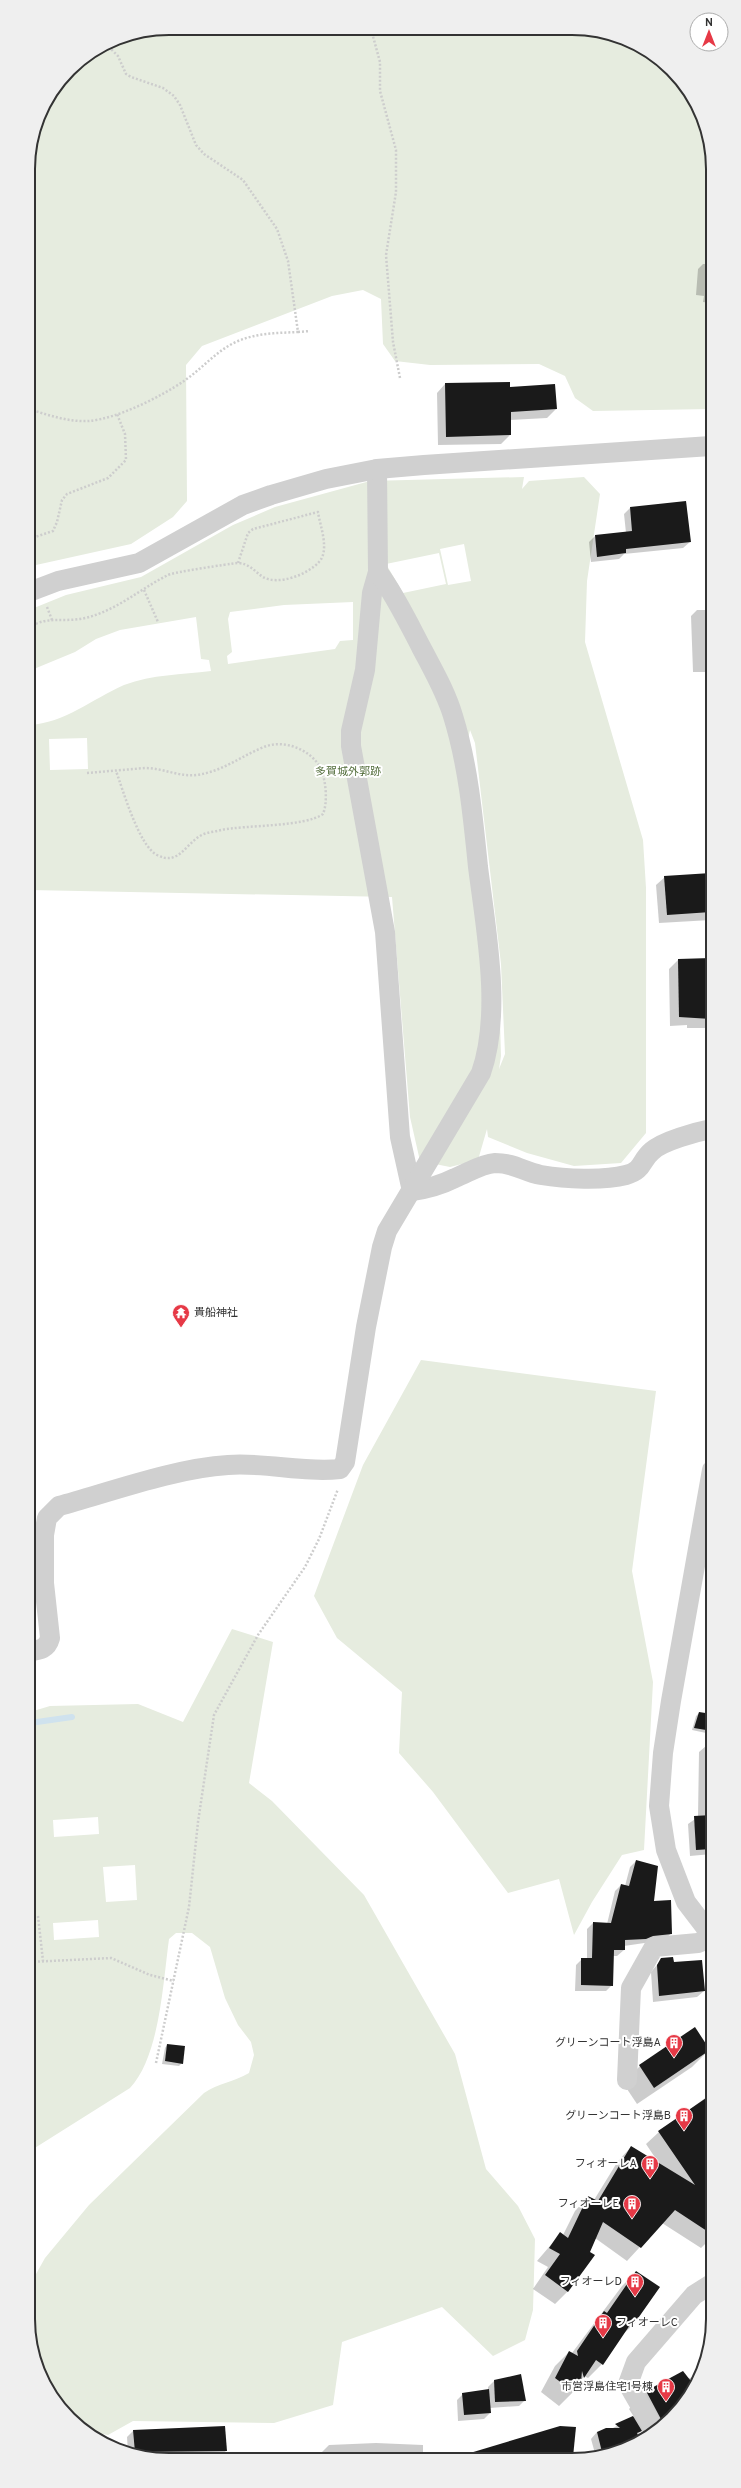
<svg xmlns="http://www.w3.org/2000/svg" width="741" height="2488" viewBox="0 0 741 2488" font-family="Overpass,'Noto Sans JP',sans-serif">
<rect width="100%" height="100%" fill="#fff"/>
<g fill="#e6ecdf" fill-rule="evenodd">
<path d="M169,28L600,31L642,47L672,70L698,107L710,142L711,409L593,411L575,398L565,376L539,364L430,365L395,361L383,344L381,299L363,290L332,296L202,346L186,365L187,501L173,517L131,544L36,565L29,562L28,160L39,115L70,69L115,39Z"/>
<path d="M524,477L522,489L529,481L584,477L600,494L587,581L585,642L643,840L646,888V1133L621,1163L574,1166L527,1153L488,1137L487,1129L478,1160L450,1167L420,1161L410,1117L392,897L29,890V725C65,723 92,699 124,685C153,674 181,675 211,671L209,660L201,659L196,617L120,630L96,639L75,652L29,671V610L66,595L141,577L233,525L275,507L370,481ZM464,544L471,581L448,585L440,549ZM439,553L446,584L403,593L386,564ZM353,602V640L340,641L335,649L228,664L227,656L232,652L228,619L230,612L284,605ZM470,730L475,743L501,964L505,1054L499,1069L501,1056L498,951L468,739ZM87,738L88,769L50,770L49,739Z"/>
<path d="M421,1360L656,1391L632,1571L653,1682L644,1850L622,1855L592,1902L574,1935L559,1879L508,1893L433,1792L399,1753L402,1692L337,1638L314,1596L363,1465Z"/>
<path d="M232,1629L273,1642L249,1783L272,1801L364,1895L455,2054L486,2169L518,2206L535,2239L533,2310L525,2340L493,2356L442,2307L342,2342L333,2405L274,2423L133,2421L108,2435L86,2431L70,2419L43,2381L31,2346V2283L45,2258L89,2205L204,2093C218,2083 234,2082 249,2073L254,2055L251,2042L238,2025L225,1998L210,1947L192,1933H176L169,1939C163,1982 160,2056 130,2088L30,2151V1712L50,1706L138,1704L183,1722ZM98,1817L99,1834L54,1837L53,1820ZM135,1865L137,1900L106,1902L103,1867ZM98,1920L99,1937L54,1940L53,1923Z"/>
</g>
<g fill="#0003">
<path d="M710,249L711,303L703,302L704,296L696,295L698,269L703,264H709Z"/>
<path d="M445,384L509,388L556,409L547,418L510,420V435L501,444L438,445L437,393Z"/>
<path d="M686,502L690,542L683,548L624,554L619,559L591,562L589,542L595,536L626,533L624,514L630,508Z"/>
<path d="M711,562V672H693L691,616L697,610H706Z"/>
<path d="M711,874V920L659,923L656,885L665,877Z"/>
<path d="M711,959V1028H687V1025L670,1026L669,969L678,960Z"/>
<path d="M712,1690V1719L709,1730L706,1733L692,1730L696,1716L699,1713L705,1714L706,1696Z"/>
<path d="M706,1746H712V1854L690,1856L688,1824L698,1817L699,1752Z"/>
<path d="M636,1861L653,1902L671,1933L665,1940L624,1946V1950L617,1956H612V1985L606,1991H575L576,1965L582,1959H587V1929L593,1923L607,1924L615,1891L621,1885L625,1886L630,1867Z"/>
<path d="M662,1959L673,1963L704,1991L697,1997L653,2002L651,1972Z"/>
<path d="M694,2029L709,2050L692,2067L637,2104L623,2083L640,2066Z"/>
<path d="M167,2045L182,2063L179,2066L162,2064L165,2048Z"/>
<path d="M712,2093L713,2240L710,2239L701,2248L662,2223L627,2261L595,2238L568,2291L555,2304L533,2289L548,2267L537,2261L561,2233L563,2235L575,2211L588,2197L594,2200L618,2161L631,2147L660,2165L646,2144L659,2132Z"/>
<path d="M636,2272L634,2324L621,2336L602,2364L588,2378L584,2376L573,2392L559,2406L541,2392L555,2366L569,2352L572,2353L622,2286Z"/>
<path d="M683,2372L688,2379L703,2372L678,2412L646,2438L642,2430L637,2435L640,2442L596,2457L591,2439L597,2432L611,2429L634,2417L629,2409L646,2392Z"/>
<path d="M494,2381L525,2400L519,2406L490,2408V2413L484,2419L458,2421L457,2400L463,2394L488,2390V2387Z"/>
<path d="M575,2428L572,2457H487V2454Z"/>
<path d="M133,2431L226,2451L219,2457H142L128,2453L127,2437Z"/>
<path d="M376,2443L423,2445V2457H323L322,2452L329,2445Z"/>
<path d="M272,2453V2457H226L228,2456Z"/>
</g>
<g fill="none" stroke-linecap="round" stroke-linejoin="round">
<path stroke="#cfe2ee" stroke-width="6" d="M30,1723L72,1717"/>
</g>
<g fill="#1a1a1a">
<path d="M510,382V387L555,384L557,409L511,412V435L446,437L445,383Z"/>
<path d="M686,501L691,542L626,549V553L597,557L595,535L632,531L630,507Z"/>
<path d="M711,873V912L667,915L664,876Z"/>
<path d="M711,958V1019L679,1017L678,959Z"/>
<path d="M699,1712L712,1714V1731L694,1728Z"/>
<path d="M712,1815V1849L696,1850L694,1816Z"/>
<path d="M636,1860L658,1866L654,1901L671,1900L672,1934L653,1936L646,1939L625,1940V1950H614L613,1986L581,1985V1958H592L593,1922L611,1923L621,1884L629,1886Z"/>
<path d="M673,1957L674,1962L702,1960L705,1991L659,1996L657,1965L661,1958Z"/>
<path d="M695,2027L710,2050L654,2088L639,2065Z"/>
<path d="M167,2044L185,2046L183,2064L165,2061Z"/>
<path d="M712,2094L713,2235L675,2210L641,2248L603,2222L590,2252L595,2255L568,2292L545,2275L560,2254L549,2248L560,2232L568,2238L588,2196L598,2201L631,2146L695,2185L658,2131Z"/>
<path d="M636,2271L660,2287L634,2324L632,2322L603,2365L596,2360L584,2378L582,2371L581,2382L574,2392L555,2378L569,2351L578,2356L577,2351L604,2311L607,2313Z"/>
<path d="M683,2371L694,2385L678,2412L663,2423L646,2391Z"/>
<path d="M521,2374L526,2401L495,2402L494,2380Z"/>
<path d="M489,2389L491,2413L464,2415L462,2393Z"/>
<path d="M633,2416L642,2431L637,2433L641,2442L603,2456L597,2432L606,2428H620L615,2424Z"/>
<path d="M225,2426L227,2451L135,2452L133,2430Z"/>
<path d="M560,2426L576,2427L573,2457H470V2453Z"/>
</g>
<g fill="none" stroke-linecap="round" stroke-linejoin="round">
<g stroke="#cdcdcd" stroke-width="2.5" stroke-dasharray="2 2" stroke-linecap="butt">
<path d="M371,29L380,62V91L396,150V192L386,255L393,342L400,378"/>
<path d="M298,332L310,331"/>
<path d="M29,409C48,415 68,422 88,421C117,419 160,397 184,381C203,368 217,350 238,341C257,333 278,333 298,332L288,261L277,229L243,180L204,154L196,145L180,105L174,96L163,88L131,77L126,74L118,56L107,45"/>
<path d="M29,539L53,531L57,522L62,500L67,494L108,478L126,460L125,434L117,414"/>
<path d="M144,590L158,622"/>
<path d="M47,607L52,620"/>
<path d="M29,628C46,615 65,623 85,618C116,611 140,589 168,575C174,572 229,564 237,563C249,563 254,571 263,577C279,586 308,574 319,562C330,550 320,526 318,512L253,529L248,533L238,563"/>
<path d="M87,773L145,768C163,768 179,777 196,775C222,772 241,756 264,747C283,739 310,749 320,767C326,779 328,802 323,814C305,827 245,825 221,830C214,832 206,832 200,836C185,845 178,866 157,855C139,846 123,790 116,771"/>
<path d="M30,1836L33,1859"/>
<path d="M38,1916L43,1961"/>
<path d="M30,1962L111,1958L150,1975L174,1981"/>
<path d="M156,2063L189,1907L198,1822L214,1715L258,1635L305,1567L319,1539L338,1489"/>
</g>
<g stroke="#d0d0d0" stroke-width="20">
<path d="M377,469L378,572L372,593L365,670L351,731V746L385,932L400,1137L412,1191"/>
<path d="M29,592L58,581L139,563L243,505L271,495L326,479L377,469L424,465L711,446"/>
<path d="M412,1191C427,1189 441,1185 455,1178C468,1173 481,1164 495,1163C515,1163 524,1172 541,1175C565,1179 603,1181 626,1175C644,1170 640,1161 652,1151C663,1141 696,1132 711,1129"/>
<path d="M712,1470L671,1701L663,1753L659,1806L666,1850L686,1902L712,1936"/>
<path d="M30,1651C40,1650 47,1649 50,1638L44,1583V1535L47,1518L59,1506C110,1492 176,1468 228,1465C266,1462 303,1473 340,1469L345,1462L366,1327L382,1247L387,1231L481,1073C502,1013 486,930 478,867C473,817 468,764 453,716C446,692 433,670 421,647C408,622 395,595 378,572"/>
<path d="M627,2080L631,1988L654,1947L698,1943L712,1937"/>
<path d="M655,2431L628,2384L636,2362L694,2295L713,2283"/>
</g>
</g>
<defs>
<symbol id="temple-pin" viewBox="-11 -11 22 30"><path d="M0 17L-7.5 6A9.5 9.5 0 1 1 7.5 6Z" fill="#e63946" stroke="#fff"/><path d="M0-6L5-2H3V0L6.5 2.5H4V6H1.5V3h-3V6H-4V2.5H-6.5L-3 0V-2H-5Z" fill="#fff"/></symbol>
<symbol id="building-pin" viewBox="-11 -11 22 30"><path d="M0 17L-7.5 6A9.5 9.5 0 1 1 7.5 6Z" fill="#e63946" stroke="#fff"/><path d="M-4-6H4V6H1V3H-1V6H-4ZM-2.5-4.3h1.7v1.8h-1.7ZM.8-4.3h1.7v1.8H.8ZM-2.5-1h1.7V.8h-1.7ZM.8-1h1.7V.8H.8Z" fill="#fff"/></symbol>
</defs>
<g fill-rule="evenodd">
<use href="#temple-pin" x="171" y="1303" width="20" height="27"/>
<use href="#building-pin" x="664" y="2033" width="20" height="27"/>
<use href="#building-pin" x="674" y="2106" width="20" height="27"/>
<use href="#building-pin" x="640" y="2154" width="20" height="27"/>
<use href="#building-pin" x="622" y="2194" width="20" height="27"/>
<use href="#building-pin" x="625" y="2272" width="20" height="27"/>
<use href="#building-pin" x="593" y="2313" width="20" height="27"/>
<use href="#building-pin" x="656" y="2377" width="20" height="27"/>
</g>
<g text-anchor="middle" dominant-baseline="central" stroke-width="4" stroke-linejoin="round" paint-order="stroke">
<g font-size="11" fill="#56703f" stroke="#fff">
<text x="348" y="772">多賀城外郭跡</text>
</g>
<g font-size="11" fill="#333" stroke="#fff" text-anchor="end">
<text x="194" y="1313" text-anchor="start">貴船神社</text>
<text x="661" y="2043">グリーンコート浮島A</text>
<text x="671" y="2116">グリーンコート浮島B</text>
<text x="637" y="2164">フィオーレA</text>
<text x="619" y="2204">フィオーレE</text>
<text x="622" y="2282">フィオーレD</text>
<text x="616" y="2323" text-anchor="start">フィオーレC</text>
<text x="653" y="2387">市営浮島住宅1号棟</text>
</g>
</g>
<path d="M0 0H741V2488H0ZM169 35H572A134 134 0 0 1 706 169V2319A134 134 0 0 1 572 2453H169A134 134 0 0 1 35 2319V169A134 134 0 0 1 169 35Z" fill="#efefef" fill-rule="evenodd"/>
<path fill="none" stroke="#333" stroke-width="2" d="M169 35H572A134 134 0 0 1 706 169V2319A134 134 0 0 1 572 2453H169A134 134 0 0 1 35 2319V169A134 134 0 0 1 169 35Z"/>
<g transform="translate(709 32)"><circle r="19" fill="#ffffff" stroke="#adadad"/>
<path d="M0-3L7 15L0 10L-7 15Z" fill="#e63946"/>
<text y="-6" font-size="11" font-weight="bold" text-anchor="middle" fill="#333333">N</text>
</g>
</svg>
